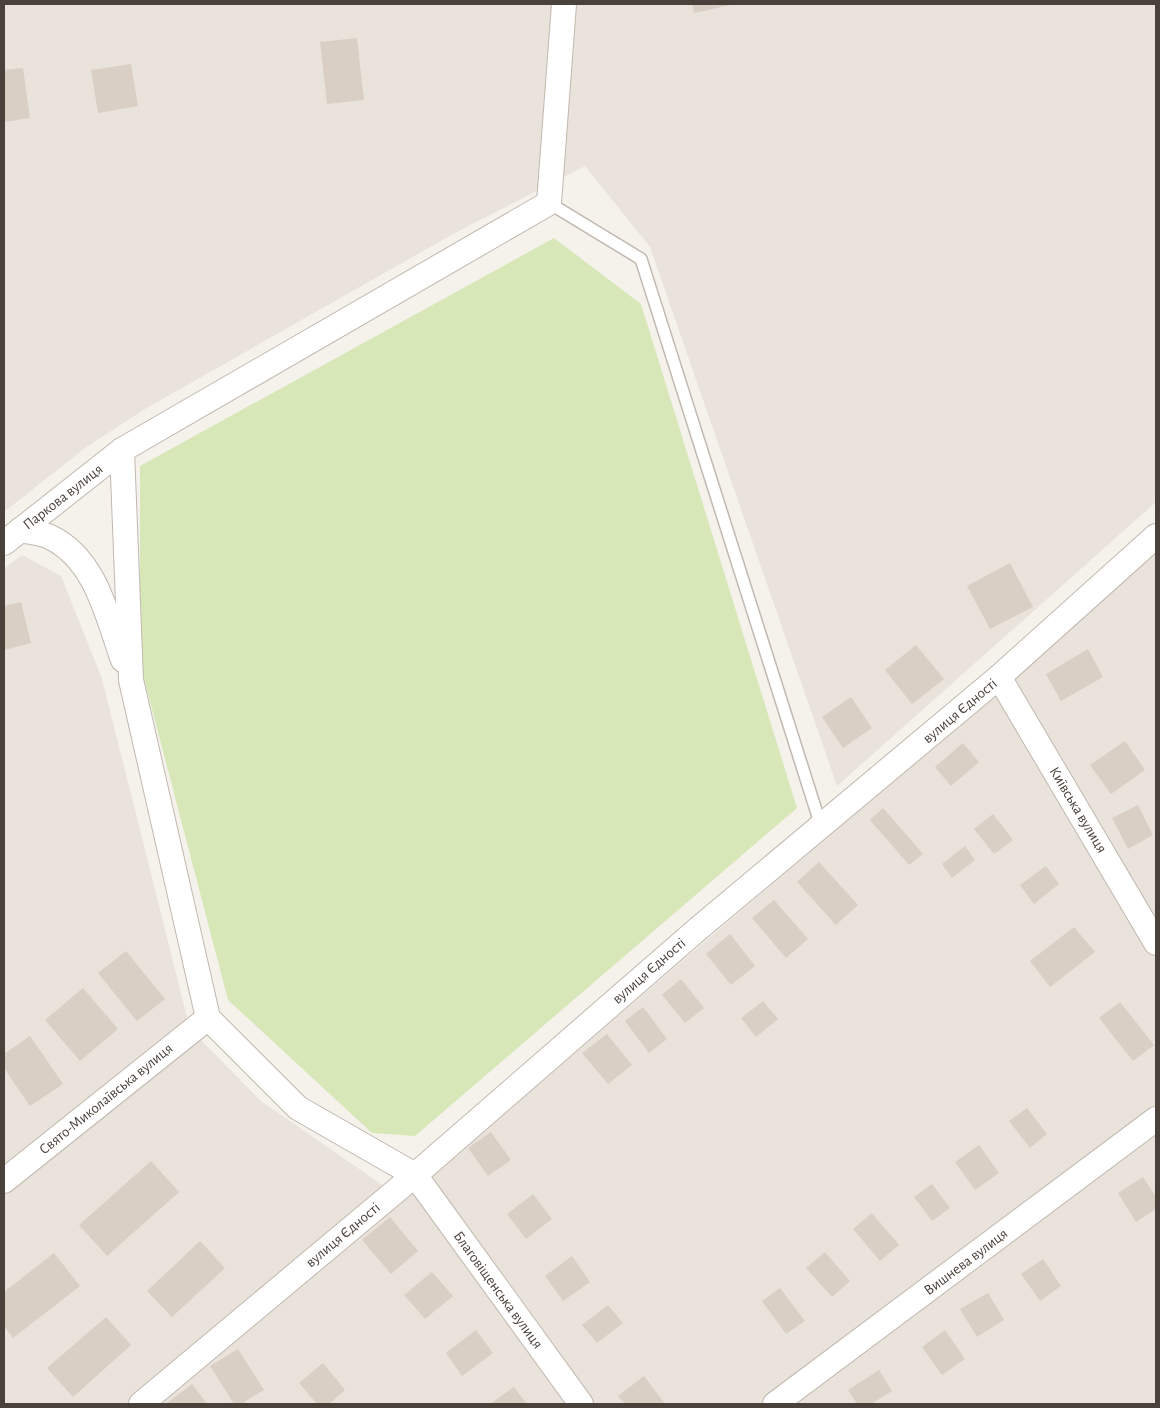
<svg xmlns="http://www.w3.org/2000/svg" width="1160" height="1408" viewBox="0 0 1160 1408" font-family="'Alegreya Sans',sans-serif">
<rect width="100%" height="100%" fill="#f5f2ec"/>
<g fill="#e9e3db">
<path d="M4,4H1156V502L837,786L650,247L585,166L453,234L145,409L85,448L4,512Z"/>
<path d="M1156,554V1404H4V569L22,555L61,576L102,679L190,1029L261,1101L404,1200Z"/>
</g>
<path fill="#d7e7b7" d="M554,238L641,304L797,808L415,1136L372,1133L228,1000L140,663V466Z"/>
<g fill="#dacfc5">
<path d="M692,4H730V5L694,13Z"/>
<path d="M357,38L364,100L327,104L320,42Z"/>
<path d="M131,64L138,106L98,113L91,70Z"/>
<path d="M23,68L30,118L4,122V70Z"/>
<path d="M1010,563L1033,607L990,629L967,586Z"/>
<path d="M21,602L31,643L4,650V606Z"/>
<path d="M916,645L944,679L912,704L885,670Z"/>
<path d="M1088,649L1103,677L1061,701L1046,674Z"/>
<path d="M851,697L872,728L843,748L822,717Z"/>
<path d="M1125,741L1145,770L1111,794L1090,765Z"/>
<path d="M963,743L979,762L951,786L935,767Z"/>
<path d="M1138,805L1153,835L1128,849L1112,818Z"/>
<path d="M883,808L923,854L909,865L870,820Z"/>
<path d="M993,814L1013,840L994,854L974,829Z"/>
<path d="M965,846L975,860L952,878L942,864Z"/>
<path d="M819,862L858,905L836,925L797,882Z"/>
<path d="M1046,866L1059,884L1034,904L1020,885Z"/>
<path d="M774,900L808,939L786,958L752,918Z"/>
<path d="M1074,927L1095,952L1050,987L1030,961Z"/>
<path d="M730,934L755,966L731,985L706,954Z"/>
<path d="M126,951L165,999L137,1021L98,973Z"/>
<path d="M681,979L704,1008L685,1023L662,995Z"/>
<path d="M83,988L118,1029L80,1061L45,1020Z"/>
<path d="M763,1001L778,1019L756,1037L741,1018Z"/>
<path d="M1120,1002L1154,1045L1133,1061L1099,1018Z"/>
<path d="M643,1007L667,1039L649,1053L625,1021Z"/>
<path d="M607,1034L632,1065L608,1084L582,1053Z"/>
<path d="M30,1036L63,1084L30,1106L4,1068V1054Z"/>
<path d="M1027,1108L1047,1134L1030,1148L1009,1121Z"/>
<path d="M491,1132L511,1160L488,1176L468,1148Z"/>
<path d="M979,1145L999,1173L975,1190L955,1162Z"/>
<path d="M151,1161L179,1192L107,1256L79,1225Z"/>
<path d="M1143,1177L1156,1197V1209L1136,1222L1118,1193Z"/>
<path d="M932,1184L950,1208L932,1221L914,1197Z"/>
<path d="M533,1194L552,1219L526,1239L507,1214Z"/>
<path d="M872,1213L899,1245L880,1261L853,1229Z"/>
<path d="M390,1217L418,1251L391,1274L362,1240Z"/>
<path d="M200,1241L225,1268L172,1317L147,1291Z"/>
<path d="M825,1252L850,1281L832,1297L806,1268Z"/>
<path d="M54,1253L80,1286L13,1338L4,1326V1292Z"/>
<path d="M572,1256L590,1282L563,1301L545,1276Z"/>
<path d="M1043,1259L1061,1286L1040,1301L1021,1274Z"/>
<path d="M432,1272L453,1296L425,1319L404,1295Z"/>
<path d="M780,1288L805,1321L786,1334L762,1301Z"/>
<path d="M988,1293L1004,1320L977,1337L960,1309Z"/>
<path d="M608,1305L623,1323L597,1343L582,1325Z"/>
<path d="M106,1317L131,1345L73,1397L47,1368Z"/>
<path d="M476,1330L493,1353L462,1376L446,1353Z"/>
<path d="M945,1330L965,1359L942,1375L922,1347Z"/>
<path d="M238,1349L264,1390L241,1404H234L210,1366Z"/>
<path d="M323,1363L345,1390L329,1404H317L299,1383Z"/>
<path d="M879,1370L892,1391L871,1404H857L848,1390Z"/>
<path d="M644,1376L665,1404H625L618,1396Z"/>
<path d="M192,1384L207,1404H166Z"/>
<path d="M514,1387L527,1404H490Z"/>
</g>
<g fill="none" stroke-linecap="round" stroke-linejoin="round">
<defs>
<path id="service" d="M549,203L641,259L821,826"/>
<g id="minor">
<path d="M122,450L131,680L208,1018L298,1108L415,1175L581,1404"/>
<path d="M20,530C29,532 42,533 50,537C96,559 107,616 123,660"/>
<path d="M4,543L122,450L549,203L564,4"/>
<path d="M999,677L1156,943"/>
<path d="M4,1181L208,1018"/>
<path d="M141,1404L415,1175L699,928L999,677L1156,536"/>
<path d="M775,1404L1156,1119"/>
</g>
</defs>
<use href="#service" stroke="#c1b8af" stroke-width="14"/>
<use href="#minor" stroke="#c1b8af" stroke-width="26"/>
<use href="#service" stroke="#fff" stroke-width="11"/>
<use href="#minor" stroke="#fff" stroke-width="24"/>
</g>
<g text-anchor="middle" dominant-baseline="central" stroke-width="4.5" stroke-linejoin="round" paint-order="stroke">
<g font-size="15" fill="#4a423a" stroke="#fff">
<text transform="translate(63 497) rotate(-38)">Паркова вулиця</text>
<text transform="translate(960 711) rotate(-40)">вулиця Єдності</text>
<text transform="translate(1078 810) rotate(59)">Київська вулиця</text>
<text transform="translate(649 971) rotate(-41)">вулиця Єдності</text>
<text transform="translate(106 1099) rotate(-39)">Свято-Миколаївська вулиця</text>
<text transform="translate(343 1235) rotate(-40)">вулиця Єдності</text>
<text transform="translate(966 1262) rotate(-37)">Вишнева вулиця</text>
<text transform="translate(498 1290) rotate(54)">Благовіщенська вулиця</text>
</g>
</g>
<rect width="1160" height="1408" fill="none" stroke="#4a423a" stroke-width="10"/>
</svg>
